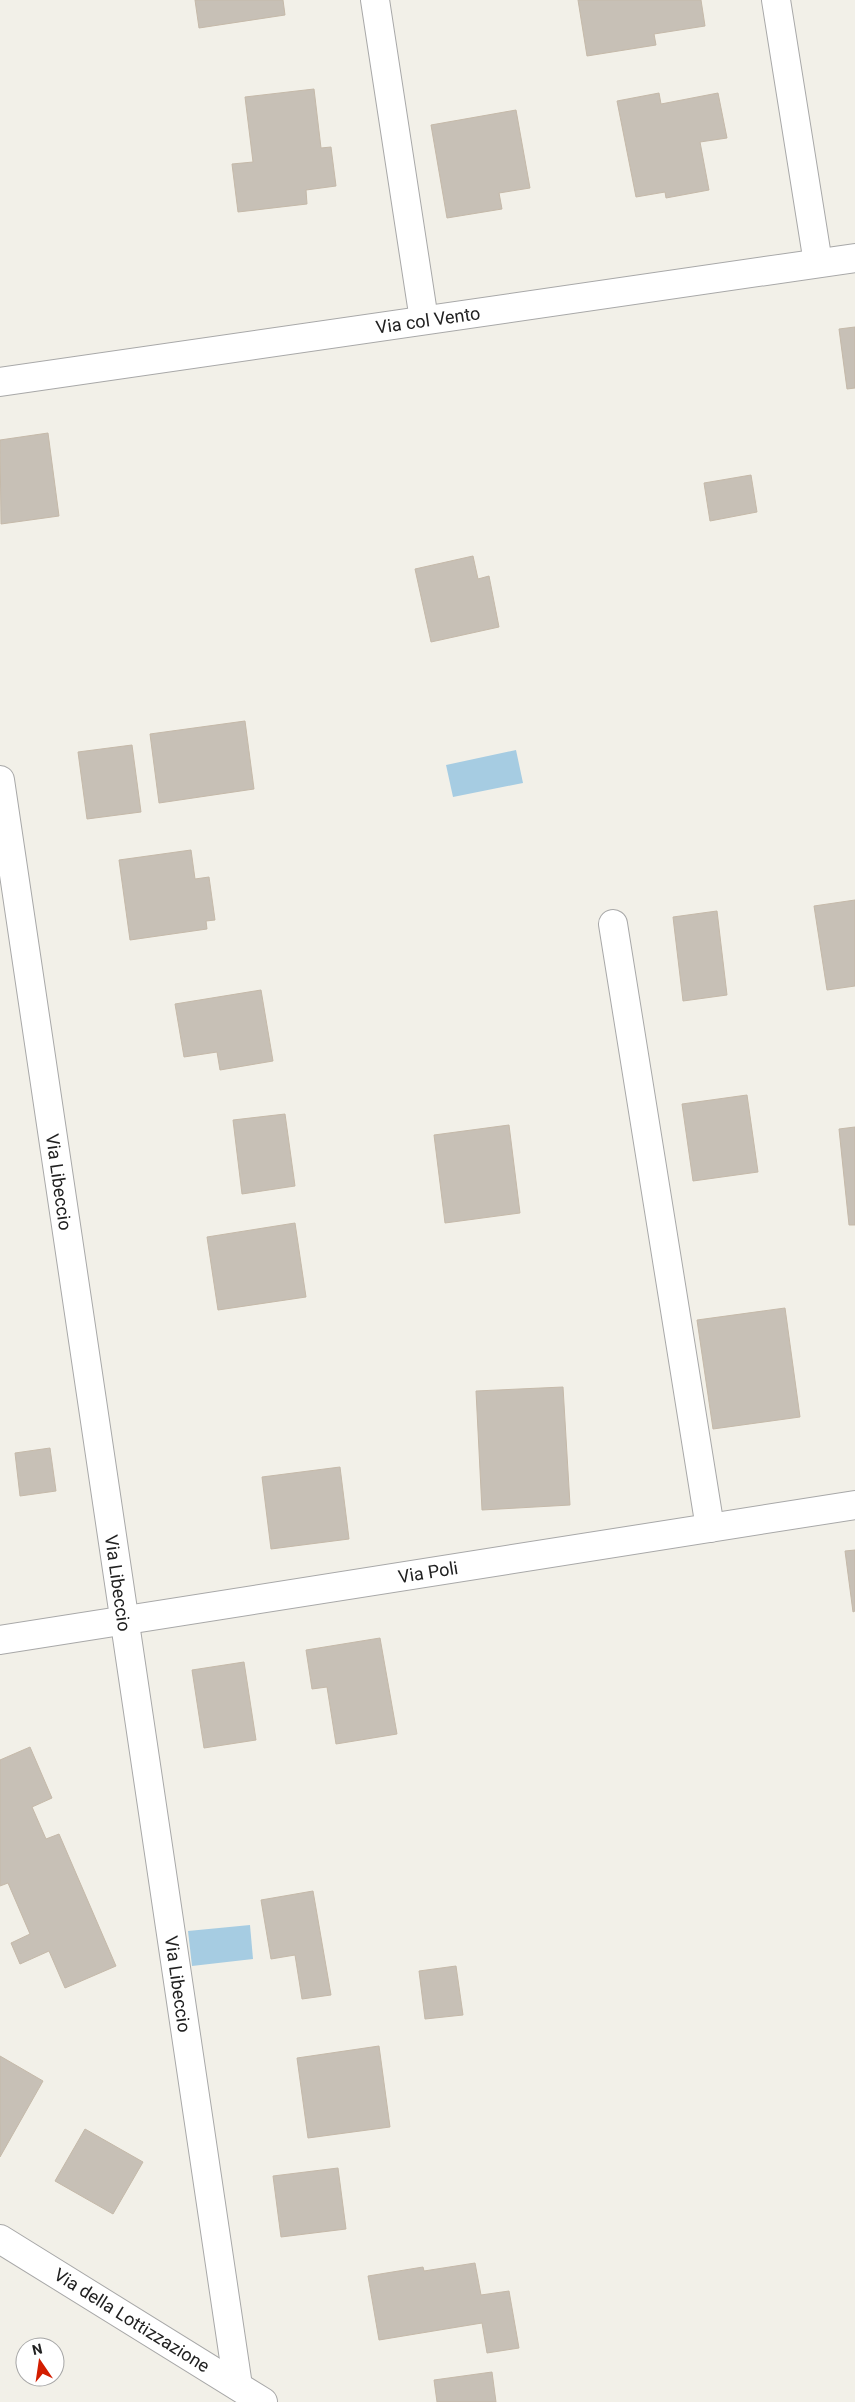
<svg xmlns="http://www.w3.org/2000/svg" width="855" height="2402" viewBox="0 0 855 2402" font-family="Roboto,sans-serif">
<rect width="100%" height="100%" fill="#f2f0e8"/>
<g fill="#a6cce2">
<path d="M516,750L523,783L453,797L446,765Z"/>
<path d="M250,1925L253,1959L192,1966L188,1931Z"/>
</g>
<g fill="#c7c0b6" stroke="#c5b9a9">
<path d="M195,0H283L285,15L199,28Z"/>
<path d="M578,0H701L705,26L654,34L656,45L587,56Z"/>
<path d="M314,89L321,148L331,147L336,186L306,190L307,204L238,212L232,164L253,162L245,97Z"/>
<path d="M659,93L661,104L718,93L727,138L700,142L709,190L666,198L665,192L636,197L617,101Z"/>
<path d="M516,110L530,188L499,193L502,209L447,218L431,125Z"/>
<path d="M855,327V388L847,389L839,329Z"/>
<path d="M48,433L59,516L1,524L0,440Z"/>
<path d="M751,475L757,512L710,521L704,483Z"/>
<path d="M473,556L478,579L489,576L499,627L431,642L415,569Z"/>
<path d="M245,721L254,789L159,803L150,734Z"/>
<path d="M132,745L141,812L87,819L78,752Z"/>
<path d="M191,850L195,879L209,877L215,920L206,921L207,929L130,940L119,860Z"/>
<path d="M855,900V986L827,990L814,906Z"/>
<path d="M717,911L727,995L683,1001L673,917Z"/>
<path d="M261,990L273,1061L220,1070L217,1052L184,1057L175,1004Z"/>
<path d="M747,1095L758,1172L693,1181L682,1104Z"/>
<path d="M285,1114L295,1186L242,1194L233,1120Z"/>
<path d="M509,1125L520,1213L445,1223L434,1135Z"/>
<path d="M855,1127V1225H849L839,1129Z"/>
<path d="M295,1223L306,1297L218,1310L207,1237Z"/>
<path d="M785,1308L800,1417L713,1429L697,1320Z"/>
<path d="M563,1387L570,1505L482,1510L476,1391Z"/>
<path d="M50,1448L56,1491L20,1496L15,1453Z"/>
<path d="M340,1467L349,1539L271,1549L262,1477Z"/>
<path d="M855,1550V1611L853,1612L845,1551Z"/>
<path d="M380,1638L397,1734L336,1744L327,1687L312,1689L306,1650Z"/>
<path d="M244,1662L256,1740L204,1748L192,1670Z"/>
<path d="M30,1747L52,1798L32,1807L46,1839L59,1834L116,1966L65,1988L49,1951L20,1964L11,1943L30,1934L8,1883L0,1886V1760Z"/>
<path d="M313,1891L331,1995L302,1999L295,1955L271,1959L261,1900Z"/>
<path d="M456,1966L463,2015L425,2019L419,1971Z"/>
<path d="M379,2046L390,2127L308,2138L297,2058Z"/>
<path d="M0,2056L43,2081L0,2157Z"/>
<path d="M85,2129L143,2162L113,2214L55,2181Z"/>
<path d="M338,2168L346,2229L281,2237L273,2176Z"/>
<path d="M475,2263L481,2295L509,2291L519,2348L487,2353L482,2323L379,2340L368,2276L423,2267L424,2271Z"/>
<path d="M492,2372L496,2402H437L434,2380Z"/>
</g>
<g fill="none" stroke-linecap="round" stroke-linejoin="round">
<defs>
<g id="minor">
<path d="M375,0L424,320"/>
<path d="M776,0L818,263"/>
<path d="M0,382L855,258"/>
<path d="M0,780L238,2386"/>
<path d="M613,924L710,1528"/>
<path d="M0,1640L855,1505"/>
<path d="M0,2239L263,2402"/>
</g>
</defs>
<use href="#minor" stroke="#a8a8a8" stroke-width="30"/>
<use href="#minor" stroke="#fff" stroke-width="28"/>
</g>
<g text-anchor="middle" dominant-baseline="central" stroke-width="4" stroke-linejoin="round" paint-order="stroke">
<g font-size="18" fill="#212121" stroke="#fff">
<text transform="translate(428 320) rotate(-8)">Via col Vento</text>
<text transform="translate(59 1182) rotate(82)">Via Libeccio</text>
<text transform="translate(428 1572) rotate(-9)">Via Poli</text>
<text transform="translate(118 1583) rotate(82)">Via Libeccio</text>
<text transform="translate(178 1984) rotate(82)">Via Libeccio</text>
<text transform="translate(132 2320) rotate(32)">Via della Lottizzazione</text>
</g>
</g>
<g transform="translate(40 2362) rotate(347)"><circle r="24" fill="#ffffff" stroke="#a6a6a6"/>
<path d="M0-4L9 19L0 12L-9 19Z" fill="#d31d00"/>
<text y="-8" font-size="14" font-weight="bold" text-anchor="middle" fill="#212121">N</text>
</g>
</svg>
